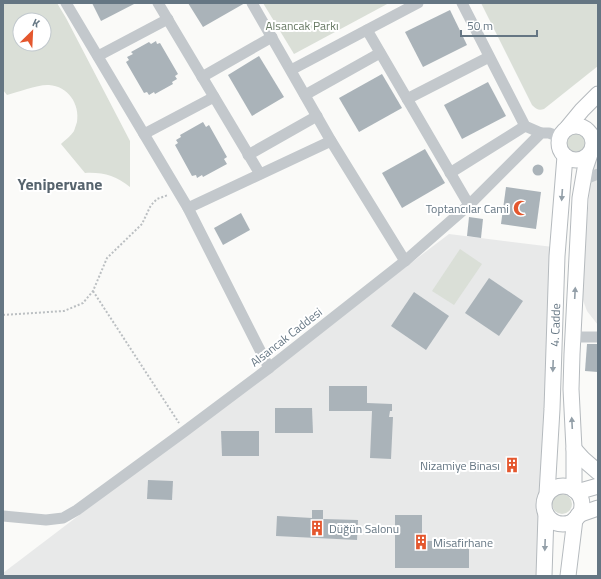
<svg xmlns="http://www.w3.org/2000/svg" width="601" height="579" viewBox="0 0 601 579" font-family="'Titillium Web',sans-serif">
<rect width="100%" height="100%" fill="#fafaf8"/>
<g fill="#e8e9e9">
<path d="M598,137V325L587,311L584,303L581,294V285L593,154Z"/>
<path d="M449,234L553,247L540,576H3V573Z"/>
</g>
<g fill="#dadfd7" fill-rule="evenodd">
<path d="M3,3H57L66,18L130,141V187C116,176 103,172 85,173L61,144C65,140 71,136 74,131C75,128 76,125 77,122C80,104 68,86 49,85C39,84 18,92 7,95L3,90ZM20,20H44V44H20Z"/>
<path d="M263,3H389L294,54Z"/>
<path d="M481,3H598V66L544,109C539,111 536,109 532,105Z"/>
<circle cx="575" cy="142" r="11"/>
<path d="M460,249L482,264L454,305L432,291Z"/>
<circle cx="562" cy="504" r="10"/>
</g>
<g fill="#aab3b9">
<path d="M92,3H136L101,21Z"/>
<path d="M188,3H245L203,27Z"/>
<path d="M450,10L467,45L423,67L405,32Z"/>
<path d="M156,41L157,44L160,43L178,74L175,76L177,79L172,82L173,84L155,94L154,92L149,95L147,92L144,93L126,62L129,60L127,57L133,54L131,52L149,42L151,44Z"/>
<path d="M259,56L284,97L252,116L228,75Z"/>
<path d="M382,74L402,108L359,132L339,98Z"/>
<path d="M488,82L506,116L462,139L444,105Z"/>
<path d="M203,122L206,127L209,125L227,157L224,159L227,164L203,177L202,175L197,178L196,175L192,176L175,145L178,143L176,140L181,137L180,135Z"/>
<path d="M425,149L445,183L402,208L382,173Z"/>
<circle cx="538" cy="170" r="5.5"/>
<path d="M506,187L541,192L536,229L501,224Z"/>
<path d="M241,213L250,230L223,245L214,228Z"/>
<path d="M469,217L483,219L481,238L467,236Z"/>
<path d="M489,278L523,301L499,336L465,313Z"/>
<path d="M414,292L449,316L426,350L391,326Z"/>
<path d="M587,344H598V372L585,371Z"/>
<path d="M329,386H367V403L392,404V411H390L389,417H393L391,459L370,458L372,411H329Z"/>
<path d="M275,408H312L313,433H275Z"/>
<path d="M221,431H259V456H222Z"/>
<path d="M508,460L518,462L516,470L506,468Z"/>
<path d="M148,480L173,481L172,500L147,499Z"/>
<path d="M312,510H323V519L358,520L357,540L276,536L277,516L312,518Z"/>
<path d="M395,515H422V541H447V544H469V568H395Z"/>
</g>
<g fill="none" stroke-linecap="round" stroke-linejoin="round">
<defs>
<g id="major">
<circle cx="576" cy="143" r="17"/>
<path d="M568,127L582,110L598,94"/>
<path d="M574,449L583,459L598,472"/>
<circle cx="563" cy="505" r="19"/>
<path d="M574,490V449L571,389L572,354L580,198L585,169L590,154"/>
<path d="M577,492L598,486"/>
<path d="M547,494L552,409L557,256L565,156"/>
<path d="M578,515L598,508"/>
<path d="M544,576L546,514"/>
<path d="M568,576L575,519"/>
</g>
</defs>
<use href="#major" stroke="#b5babe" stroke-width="17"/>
<g stroke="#bbbfc2" stroke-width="2" stroke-dasharray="2 2" stroke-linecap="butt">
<path d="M93,291L179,423"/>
<path d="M3,315L64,311L83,303L93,291L107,258L142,224L150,207L153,203L157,199L168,195"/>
</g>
<g stroke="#c3c8cc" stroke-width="11">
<path d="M66,3L188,208L269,368"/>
<path d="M158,3L260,174"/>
<path d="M252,3L331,141L405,261"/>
<path d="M462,3L525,126L541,133"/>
<path d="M367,30L469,205"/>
<path d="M98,56L168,19"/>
<path d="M291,70L418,3"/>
<path d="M202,77L272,37"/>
<path d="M305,95L380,53"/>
<path d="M407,99L489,57"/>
<path d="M144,134L214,97"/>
<path d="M248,155L317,116"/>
<path d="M450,173L525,126"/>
<path d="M583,180L598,174"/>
<path d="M188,208L331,141"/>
<path d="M573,337H598"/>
<path d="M3,516L46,520L63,518L77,510L185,431L269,368L405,261L469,205L541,133H549L560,137"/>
</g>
<use href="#major" stroke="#fff" stroke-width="15"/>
</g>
<defs><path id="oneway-solid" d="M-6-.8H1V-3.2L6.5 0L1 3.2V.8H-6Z"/></defs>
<g fill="#939fa8">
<use href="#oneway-solid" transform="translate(562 195) rotate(94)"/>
<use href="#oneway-solid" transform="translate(575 293) rotate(-87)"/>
<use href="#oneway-solid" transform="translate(553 366) rotate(92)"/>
<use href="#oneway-solid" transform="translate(572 423) rotate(-93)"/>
<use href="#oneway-solid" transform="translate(545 545) rotate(92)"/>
</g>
<defs>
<symbol id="mosque-bare" viewBox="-9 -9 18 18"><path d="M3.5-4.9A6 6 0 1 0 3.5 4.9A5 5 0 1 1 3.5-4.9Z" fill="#e4572e" stroke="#fff" stroke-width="2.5" paint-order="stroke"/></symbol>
<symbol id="building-bare" viewBox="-9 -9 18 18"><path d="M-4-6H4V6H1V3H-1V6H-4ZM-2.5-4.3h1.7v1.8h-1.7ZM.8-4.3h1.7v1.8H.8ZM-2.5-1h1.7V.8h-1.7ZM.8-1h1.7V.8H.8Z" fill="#e4572e" stroke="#fff" stroke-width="2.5" paint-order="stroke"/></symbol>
</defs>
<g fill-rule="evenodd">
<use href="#mosque-bare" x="510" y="197" width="22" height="22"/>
<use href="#building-bare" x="501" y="454" width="22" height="22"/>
<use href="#building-bare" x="306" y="517" width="22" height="22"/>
<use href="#building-bare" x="410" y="531" width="22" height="22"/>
</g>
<g text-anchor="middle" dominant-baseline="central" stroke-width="4" stroke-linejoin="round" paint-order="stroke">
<g font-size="12" fill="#687a64" stroke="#fff">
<text x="302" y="25">Alsancak Parkı</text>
</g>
<g font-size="12" fill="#657683" stroke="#fff" text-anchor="end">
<text x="509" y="208">Toptancılar Cami</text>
<text x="500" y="465">Nizamiye Binası</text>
<text x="329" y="528" text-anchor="start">Düğün Salonu</text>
<text x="433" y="542" text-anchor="start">Misafirhane</text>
</g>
<g font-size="12" fill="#657683" stroke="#fff">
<text transform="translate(555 325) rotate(-88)">4. Cadde</text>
<text transform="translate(286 337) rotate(-38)">Alsancak Caddesi</text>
</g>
<g font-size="16" font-weight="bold" fill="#57646e" stroke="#fff">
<text x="60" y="184">Yenipervane</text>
</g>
</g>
<rect width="601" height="579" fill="none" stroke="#657683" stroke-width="8"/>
<g transform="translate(32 32) rotate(24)"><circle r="19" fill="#ffffff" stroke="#c1c8cd"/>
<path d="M0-3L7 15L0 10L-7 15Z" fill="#e4572e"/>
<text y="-6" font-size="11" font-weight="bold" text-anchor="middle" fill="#657683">K</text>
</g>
<path d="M461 30v6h76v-6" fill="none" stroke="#657683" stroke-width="2"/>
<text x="467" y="30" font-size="12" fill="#657683" stroke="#ffffff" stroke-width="3" paint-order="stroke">50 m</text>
</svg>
